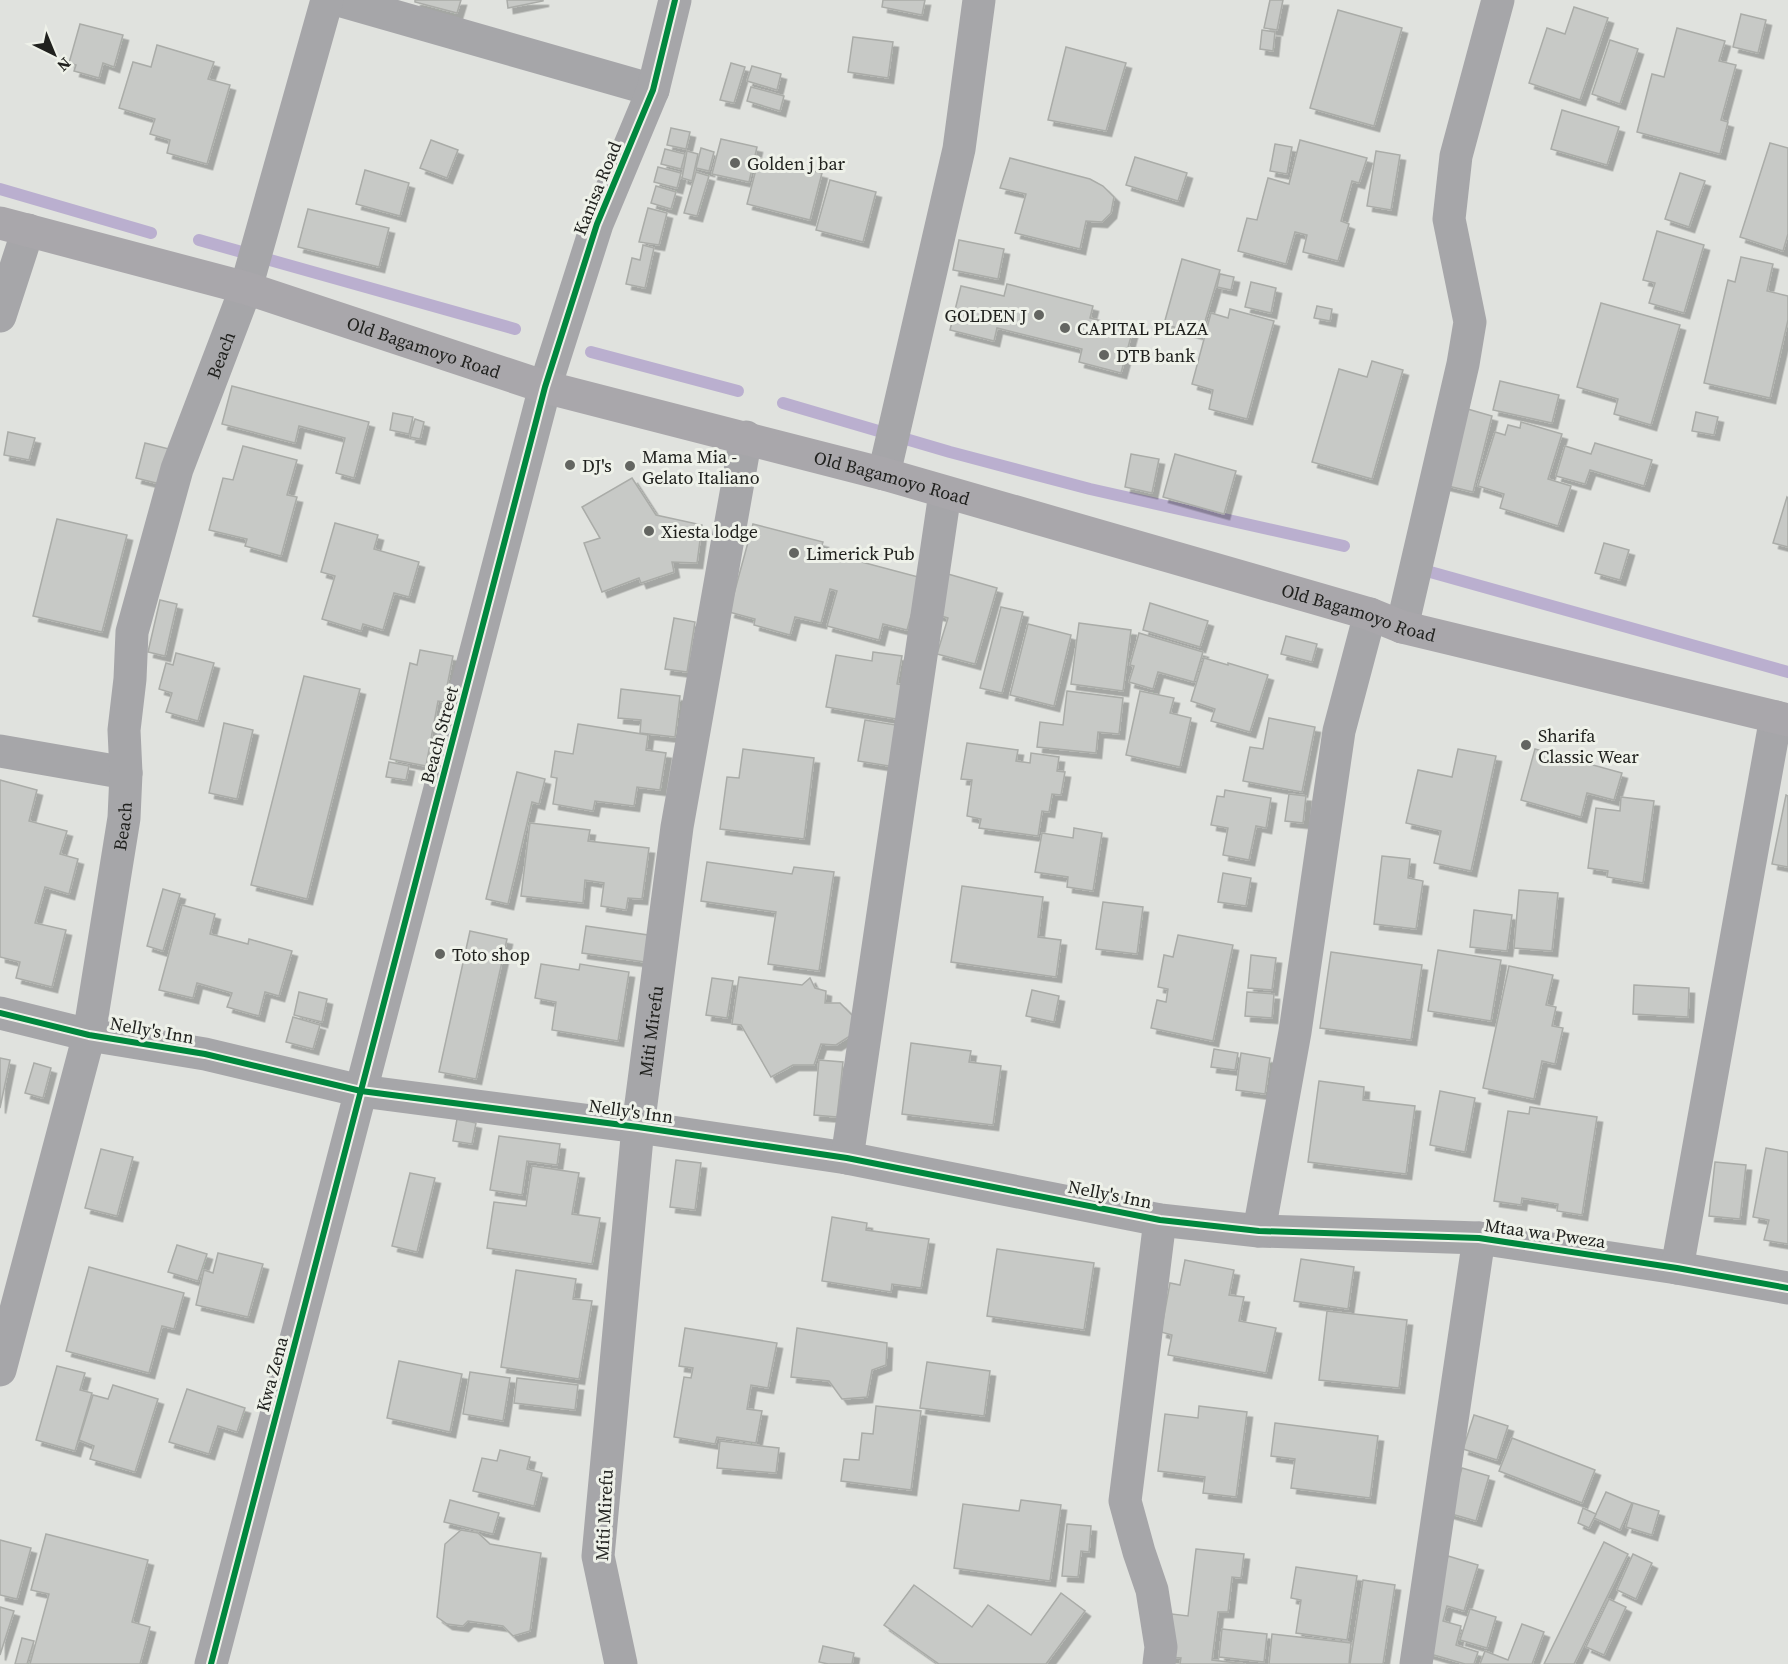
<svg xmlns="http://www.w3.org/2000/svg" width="1788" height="1664" viewBox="0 0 1788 1664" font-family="'Source Serif 4',serif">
<defs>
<filter id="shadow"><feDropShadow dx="5.5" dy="5.5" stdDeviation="0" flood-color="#0004"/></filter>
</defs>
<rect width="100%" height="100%" fill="#e0e2de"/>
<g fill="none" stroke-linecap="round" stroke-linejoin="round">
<g stroke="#baafcf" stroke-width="12">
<path d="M0,189L151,233"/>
<path d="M199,240L515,329"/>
<path d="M591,352L738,391"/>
<path d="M783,403L950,452L1090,489L1344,546"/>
<path d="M1416,568L1788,672"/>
</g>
</g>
<g fill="#c7c9c6" stroke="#aaaca8" stroke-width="1.5" filter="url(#shadow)">
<path d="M415,0H461L457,13L415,2Z"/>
<path d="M507,0H543V1L508,8Z"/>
<path d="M883,0H925L922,15L882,7Z"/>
<path d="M1270,0H1283L1277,30L1264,28Z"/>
<path d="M1574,7L1608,18L1580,100L1529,83L1547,28L1565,34Z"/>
<path d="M1338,10L1402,28L1374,126L1310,108Z"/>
<path d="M1741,14L1766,20L1758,53L1733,47Z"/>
<path d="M80,24L123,35L114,67L103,63L99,78L74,71L76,65L69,63Z"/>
<path d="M1677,28L1725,41L1719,61L1736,65L1721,120L1728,122L1720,154L1637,132L1652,74L1664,77Z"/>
<path d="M1262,30L1275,32L1273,51L1260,49Z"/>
<path d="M853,37L893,42L888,78L848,72Z"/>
<path d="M1610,40L1638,49L1620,104L1592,94Z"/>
<path d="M157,45L214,62L208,79L230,85L207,164L167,153L170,140L150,134L155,119L119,108L133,62L151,67Z"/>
<path d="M1066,47L1126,63L1106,131L1048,120Z"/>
<path d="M731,63L745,67L734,103L720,100Z"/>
<path d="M752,66L781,74L777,90L747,81Z"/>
<path d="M751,87L784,96L780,111L747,101Z"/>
<path d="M1562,110L1619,127L1607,165L1551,149Z"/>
<path d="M671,128L690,132L686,149L667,145Z"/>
<path d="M721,139L757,147L749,182L712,174Z"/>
<path d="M431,140L458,150L447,178L420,168Z"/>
<path d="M1300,140L1367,158L1359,183L1352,181L1341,221L1349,224L1338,261L1303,252L1307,235L1295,232L1286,264L1238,251L1247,218L1257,220L1268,178L1289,184Z"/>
<path d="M1770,143L1788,148V234L1783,251L1740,237Z"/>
<path d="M1275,144L1292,147L1287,174L1270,171Z"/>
<path d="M701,148L714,152L709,171L696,168Z"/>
<path d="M665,149L685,154L681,169L661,164Z"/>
<path d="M687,151L698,154L692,181L682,178Z"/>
<path d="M1376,151L1400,155L1391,210L1367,206Z"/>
<path d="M1135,157L1187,173L1178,201L1126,185Z"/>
<path d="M759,158L822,173L810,220L747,204Z"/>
<path d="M1010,158L1090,179L1103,186L1114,197L1111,213L1102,222L1086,221L1080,249L1015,233L1026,194L1000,188Z"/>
<path d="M658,167L681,173L677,188L654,182Z"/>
<path d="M365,170L409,183L400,216L356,204Z"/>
<path d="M696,172L709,176L697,216L684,213Z"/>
<path d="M1680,173L1705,181L1689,227L1665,219Z"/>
<path d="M830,180L876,192L863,242L816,230Z"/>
<path d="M656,186L676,192L671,209L651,203Z"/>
<path d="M648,208L667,213L659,245L639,242Z"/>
<path d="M308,209L389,228L379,267L298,247Z"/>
<path d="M1657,231L1704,245L1684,313L1649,303L1655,283L1643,280Z"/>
<path d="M959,240L1004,249L998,279L953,270Z"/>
<path d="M643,245L654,248L645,288L626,284L632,258L640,260Z"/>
<path d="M1741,257L1773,264L1767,291L1788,296V320L1770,398L1704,383L1728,280L1735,282Z"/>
<path d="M1182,259L1220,270L1201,335L1164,324Z"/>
<path d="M1220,274L1234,277L1231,290L1217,287Z"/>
<path d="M1251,282L1276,288L1271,313L1245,307Z"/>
<path d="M1007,284L1093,306L1090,318L1133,329L1121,373L1079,362L1082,349L997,328L994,341L950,330L961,286L1004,296Z"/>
<path d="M1601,303L1680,325L1651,425L1614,414L1618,399L1577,387Z"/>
<path d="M1317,306L1332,309L1330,321L1314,318Z"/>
<path d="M1230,309L1274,321L1247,419L1209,409L1213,390L1192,384L1211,313L1228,318Z"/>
<path d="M1372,361L1403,370L1372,479L1312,462L1339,369L1367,377Z"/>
<path d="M1500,381L1559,395L1552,423L1493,410Z"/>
<path d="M232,386L369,422L354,478L336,473L345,438L299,426L295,443L222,424Z"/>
<path d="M1464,408L1492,416L1473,492L1444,485Z"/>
<path d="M1696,412L1718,417L1714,435L1692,431Z"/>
<path d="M393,413L413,417L409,434L390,430Z"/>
<path d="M415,419L424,422L420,439L410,437Z"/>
<path d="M1521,422L1562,434L1548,479L1571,486L1558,526L1500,508L1504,494L1478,486L1495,432L1505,435L1508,425L1520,428Z"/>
<path d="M8,432L35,438L29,460L4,455Z"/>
<path d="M145,443L173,450L164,485L136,478Z"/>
<path d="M1595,443L1652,460L1644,486L1590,470L1585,484L1556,476L1565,446L1591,454Z"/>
<path d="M243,446L297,460L287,495L297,497L281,556L245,546L247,539L209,530L223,478L233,480Z"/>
<path d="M1131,454L1159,459L1152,493L1125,487Z"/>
<path d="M1175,454L1236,471L1224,514L1163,497Z"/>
<path d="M632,478L656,515L702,525L697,563L672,562L674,572L641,583L639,578L602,592L584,543L600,538L582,507Z"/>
<path d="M1787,497L1788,498V547L1773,543Z"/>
<path d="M57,519L127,535L102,632L33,616Z"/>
<path d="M335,523L378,535L374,549L419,562L409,597L394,593L383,630L363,624L361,631L322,619L335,576L321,572Z"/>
<path d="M753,524L823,542L820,551L922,578L907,630L883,624L879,640L827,626L837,591L830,589L821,623L795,617L790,635L754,625L755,619L729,612Z"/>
<path d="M1604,543L1629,550L1620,580L1595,573Z"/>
<path d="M948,574L997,588L975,664L937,654L948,618L935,614Z"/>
<path d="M160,600L177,604L165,656L148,652Z"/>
<path d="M1150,603L1208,621L1200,647L1143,630Z"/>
<path d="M1001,607L1023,612L1002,693L980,688Z"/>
<path d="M674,618L695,622L687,672L665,669Z"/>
<path d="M1079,623L1131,630L1123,691L1071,684Z"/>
<path d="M1028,624L1071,635L1054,706L1010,695Z"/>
<path d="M1139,633L1203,652L1194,682L1158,672L1153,689L1129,682L1134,666L1130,665Z"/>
<path d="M1286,636L1317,644L1312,662L1281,654Z"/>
<path d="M420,650L453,656L444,702L438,701L426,766L390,759L410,663L417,665Z"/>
<path d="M873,652L902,656L897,684L908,686L902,720L826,707L836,655L872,661Z"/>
<path d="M176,653L214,663L198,721L166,712L172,693L159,689L166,663L173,665Z"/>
<path d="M1204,658L1228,665V663L1268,675L1250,732L1211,721L1215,709L1191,701Z"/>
<path d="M304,676L360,689L307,899L251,885Z"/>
<path d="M621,689L680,696L675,737L640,733L641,720L618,718Z"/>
<path d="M1067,691L1123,698L1119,734L1098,732L1096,753L1037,747L1040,722L1063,725Z"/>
<path d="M1140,691L1174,698L1170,713L1191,718L1180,767L1126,755Z"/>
<path d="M1269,718L1315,727L1302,792L1243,781L1250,747L1263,749Z"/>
<path d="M865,720L902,726L895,767L858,761Z"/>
<path d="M224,723L253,730L237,799L209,793Z"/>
<path d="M578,724L648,735L646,750L666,753L660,790L637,787L634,806L595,801L593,811L553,804L557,778L551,777L555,751L573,754Z"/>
<path d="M967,743L1018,750L1016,761L1030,763L1031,753L1059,757L1057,771L1065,772L1061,795L1052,794L1049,812L1042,811L1038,836L979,828L981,819L967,816L972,780L961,779Z"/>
<path d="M743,749L814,758L804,839L720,829L727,777L739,778Z"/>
<path d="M1458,749L1496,756L1471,871L1434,863L1441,831L1406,823L1418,770L1452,777Z"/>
<path d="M1535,749L1622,773L1614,800L1587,793L1581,817L1521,800Z"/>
<path d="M389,762L409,766L406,780L386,777Z"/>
<path d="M517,772L545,779L539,804L532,802L508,904L486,899Z"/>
<path d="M0,780L37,790L29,821L67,831L60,854L78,859L69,894L45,887L35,923L66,930L52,987L16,978L20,962L0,957Z"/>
<path d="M1225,790L1271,798L1266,828L1256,826L1249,860L1223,855L1228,828L1211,825L1217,796L1224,797Z"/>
<path d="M1289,794L1306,796L1303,823L1285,821Z"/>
<path d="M1786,795L1788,796V867L1772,864Z"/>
<path d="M1621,797L1654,801L1643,883L1607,877L1608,871L1588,868L1596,808L1620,811Z"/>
<path d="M530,823L590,830L588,841L649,848L642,899L628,898L626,910L601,906L604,883L585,880L583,903L521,896Z"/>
<path d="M1074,828L1102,833L1093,891L1067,887L1068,877L1035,872L1042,833L1073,838Z"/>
<path d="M1382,856L1410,859L1408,878L1423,881L1416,929L1374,924Z"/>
<path d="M707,862L792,874L794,867L834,872L819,971L768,964L776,912L701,901Z"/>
<path d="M1223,873L1251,878L1246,906L1218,902Z"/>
<path d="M962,886L1043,897L1038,937L1061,940L1056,977L951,962Z"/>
<path d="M163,889L180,894L163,951L147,946Z"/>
<path d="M1519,890L1558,893L1552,951L1514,948Z"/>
<path d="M1103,902L1143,907L1137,954L1096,949Z"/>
<path d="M182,905L215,914L210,934L248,944L249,939L292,951L279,996L265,992L259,1016L227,1007L232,993L197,983L193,998L159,990Z"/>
<path d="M1474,910L1512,915L1507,951L1470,947Z"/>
<path d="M586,926L648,935L645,962L582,953Z"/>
<path d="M470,931L507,939L476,1079L439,1072Z"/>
<path d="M1178,935L1233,945L1213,1041L1151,1028L1157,1000L1166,1002L1168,989L1158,987L1164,955L1173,957Z"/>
<path d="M1438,950L1501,960L1491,1021L1428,1011Z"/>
<path d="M1331,952L1422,965L1411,1040L1320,1028Z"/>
<path d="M1251,955L1276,958L1272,990L1248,988Z"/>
<path d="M541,964L579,970L580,964L629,972L618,1041L552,1030L556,1002L535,998Z"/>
<path d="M1509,966L1553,975L1546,1005L1556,1007L1552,1026L1563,1028L1555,1064L1542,1061L1534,1099L1483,1088Z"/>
<path d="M739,977L802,985L810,978L815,988L826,991L825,1003H840L856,1019L850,1036L836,1045L821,1044L814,1065H793L771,1077L741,1025L732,1024Z"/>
<path d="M712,978L733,981L727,1018L706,1015Z"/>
<path d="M1634,985L1689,988L1688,1017L1633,1014Z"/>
<path d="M1032,990L1059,996L1054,1022L1026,1016Z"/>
<path d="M299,992L327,999L322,1022L294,1015Z"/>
<path d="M1247,992L1274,994L1272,1018L1245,1016Z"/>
<path d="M293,1017L320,1025L313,1049L286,1042Z"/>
<path d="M911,1043L971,1051L969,1062L1001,1066L993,1125L902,1114Z"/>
<path d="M1214,1049L1238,1053L1235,1070L1211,1067Z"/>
<path d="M1241,1053L1270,1058L1265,1094L1236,1090Z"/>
<path d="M0,1058L10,1060L0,1108Z"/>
<path d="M819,1060L843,1062L837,1117L814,1115Z"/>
<path d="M34,1063L51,1068L43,1098L25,1093Z"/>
<path d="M1319,1081L1364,1087L1363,1100L1415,1106L1406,1174L1308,1162Z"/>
<path d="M1440,1091L1475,1098L1465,1152L1430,1145Z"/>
<path d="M1530,1107L1597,1117L1582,1215L1557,1211L1558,1204L1522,1198L1521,1205L1494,1201L1508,1111L1529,1114Z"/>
<path d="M457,1119L476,1123L472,1144L453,1141Z"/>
<path d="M499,1136L560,1144L557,1165L527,1161L522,1195L490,1190Z"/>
<path d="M1766,1148L1788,1152V1244L1764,1240L1769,1220L1753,1217Z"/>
<path d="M101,1149L133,1157L117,1216L85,1208Z"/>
<path d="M676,1160L701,1163L695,1210L670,1207Z"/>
<path d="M1715,1162L1746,1165L1740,1219L1709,1216Z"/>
<path d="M532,1166L579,1173L572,1214L600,1218L592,1264L487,1248L494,1202L526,1206Z"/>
<path d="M410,1173L435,1178L417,1252L392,1246Z"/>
<path d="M832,1217L867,1223L866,1230L929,1239L921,1288L892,1284L891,1292L822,1281Z"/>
<path d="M177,1245L207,1254L198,1281L168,1272Z"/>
<path d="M997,1249L1094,1263L1084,1330L987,1316Z"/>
<path d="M218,1253L263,1264L248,1317L196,1305L204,1270L213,1273Z"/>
<path d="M1301,1259L1354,1267L1348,1309L1294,1301Z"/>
<path d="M1185,1260L1234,1270L1229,1295L1244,1297L1239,1321L1276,1328L1266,1373L1168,1355L1172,1335L1161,1332L1170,1283L1180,1285Z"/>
<path d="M89,1267L184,1293L174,1329L162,1326L149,1373L66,1351Z"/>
<path d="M516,1270L576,1279L573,1299L592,1301L579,1379L501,1367Z"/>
<path d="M1327,1311L1407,1320L1399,1388L1319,1380Z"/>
<path d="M685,1328L777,1343L768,1388L751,1385L747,1409L762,1411L756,1443L717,1437L715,1444L674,1437L684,1377L691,1378L693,1368L679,1366Z"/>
<path d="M797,1328L887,1343L886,1365L872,1370L867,1397L842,1399L829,1381L791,1377Z"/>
<path d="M399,1361L462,1374L450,1432L387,1418Z"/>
<path d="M927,1362L990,1371L984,1416L920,1408Z"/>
<path d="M57,1366L85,1373L80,1390L92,1393L75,1451L36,1440Z"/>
<path d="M470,1372L510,1378L503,1421L463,1414Z"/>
<path d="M517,1378L578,1385L575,1410L514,1403Z"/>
<path d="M113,1385L158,1399L135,1472L90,1459L94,1446L79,1440L93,1395L108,1399Z"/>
<path d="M187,1389L245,1408L237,1432L218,1426L209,1454L169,1442Z"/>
<path d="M876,1406L921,1411L911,1490L841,1481L844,1459L859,1460L862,1433L873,1434Z"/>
<path d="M1199,1406L1247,1412L1236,1497L1203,1493L1205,1477L1158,1471L1165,1414L1198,1418Z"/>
<path d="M1474,1415L1508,1426L1497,1460L1463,1449Z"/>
<path d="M1275,1423L1378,1436L1370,1498L1291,1488L1295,1459L1271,1456Z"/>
<path d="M1512,1438L1595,1470L1582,1503L1499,1471Z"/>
<path d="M720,1441L779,1448L776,1473L717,1468Z"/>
<path d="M500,1450L530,1457L527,1469L542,1473L534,1506L473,1491L482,1458L497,1461Z"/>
<path d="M1462,1468L1489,1476L1476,1521L1448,1513Z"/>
<path d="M1606,1492L1632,1503L1620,1530L1594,1518Z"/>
<path d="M450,1500L499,1513L493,1534L444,1522Z"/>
<path d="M1021,1500L1061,1505L1050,1581L954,1568L963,1504L1019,1511Z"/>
<path d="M1633,1503L1659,1511L1652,1535L1626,1527Z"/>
<path d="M1583,1508L1596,1514L1589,1528L1578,1523Z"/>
<path d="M1067,1524L1091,1526L1089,1552L1081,1551L1078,1577L1062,1576Z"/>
<path d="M461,1530L478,1533L490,1544L541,1553L530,1631L513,1636L503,1626L468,1621L463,1626L447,1624L437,1617L445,1544Z"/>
<path d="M46,1534L148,1560L132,1622L150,1627L140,1664H30L49,1594L31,1590Z"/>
<path d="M0,1540L31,1548L17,1599L0,1595Z"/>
<path d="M1604,1542L1628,1554L1574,1664H1544Z"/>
<path d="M1196,1549L1244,1554L1241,1578L1232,1577L1228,1612H1218L1212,1660L1245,1664H1180L1181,1658L1166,1657L1172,1614L1188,1616Z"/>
<path d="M1633,1554L1652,1563L1636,1599L1617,1590Z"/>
<path d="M1448,1556L1478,1565L1464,1611L1447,1606L1443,1621L1461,1626L1456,1645L1478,1652L1474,1664H1465L1420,1651Z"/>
<path d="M1296,1567L1357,1576L1347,1640L1296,1633L1301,1600L1291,1598Z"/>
<path d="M1363,1580L1395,1585L1383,1664H1350Z"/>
<path d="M914,1585L972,1627L988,1605L1031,1635L1061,1593L1085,1611L1046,1664H939L884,1625Z"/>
<path d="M1609,1599L1626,1607L1604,1655L1586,1647Z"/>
<path d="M0,1607L14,1611L0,1655Z"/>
<path d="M1470,1609L1496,1617L1487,1648L1460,1640Z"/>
<path d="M1522,1624L1544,1632L1532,1664H1480L1485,1651L1508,1660Z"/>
<path d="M1222,1629L1267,1634L1264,1662L1219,1657Z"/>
<path d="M1272,1634L1351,1643L1349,1664H1269Z"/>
<path d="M22,1638L34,1641L27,1664H15Z"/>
<path d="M823,1646L854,1653L852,1664H828L819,1662Z"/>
</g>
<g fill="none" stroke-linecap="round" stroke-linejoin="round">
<g stroke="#a6a6a9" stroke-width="33">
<path d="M338,0L653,90"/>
<path d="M0,316L28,230"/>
<path d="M884,474L959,149L979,0"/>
<path d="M1402,627L1463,364L1470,322L1449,219L1456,156L1498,0"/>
<path d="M0,751L126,773"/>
<path d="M0,1013L89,1035L205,1054L361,1091L638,1127L847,1158L1160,1220L1259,1231L1479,1238L1677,1268L1788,1288"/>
<path d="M847,1158L945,493"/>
<path d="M1259,1231L1295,1032L1339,731L1370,614"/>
<path d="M1677,1268L1776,717"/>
<path id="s1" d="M0,1370L89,1035L124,818L126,773L124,730L130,679L132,632L177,469L246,288L327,0"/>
<path d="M211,1664L545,387L597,224L653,90L675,0"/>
<path id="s2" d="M621,1664L598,1556L638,1127L677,827L746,437"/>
<path d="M1159,1664L1161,1647L1152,1590L1139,1552L1125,1501L1160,1220"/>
<path d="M1416,1664L1479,1238"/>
</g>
<path stroke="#a9a7ab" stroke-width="33" id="s3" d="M0,223L246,288L545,387L884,474L1370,614L1402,627L1788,720"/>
<defs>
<g id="cycleway">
<path d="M0,1013L89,1035L205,1054L361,1091L638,1127L847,1158L1160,1220L1259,1231L1479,1238L1677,1268L1788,1288"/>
<path d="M211,1664L545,387L597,224L653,90L675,0"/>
</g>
</defs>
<use href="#cycleway" stroke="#eef1e9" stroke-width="10"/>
<use href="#cycleway" stroke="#00873e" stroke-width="6"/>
</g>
<g fill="#636561" stroke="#eef1e9" stroke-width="2">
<circle cx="735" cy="163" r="6"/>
<circle cx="1039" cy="315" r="6"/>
<circle cx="1065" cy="328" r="6"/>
<circle cx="1104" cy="355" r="6"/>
<circle cx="570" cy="465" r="6"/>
<circle cx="630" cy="466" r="6"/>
<circle cx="649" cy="531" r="6"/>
<circle cx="794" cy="553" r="6"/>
<circle cx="1526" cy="745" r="6"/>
<circle cx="440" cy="954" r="6"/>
</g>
<g text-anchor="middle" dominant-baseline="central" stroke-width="6" stroke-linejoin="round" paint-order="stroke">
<g font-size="18" fill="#20211e" stroke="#eef1e9" text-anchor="start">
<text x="747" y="163">Golden j bar</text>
<text x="1027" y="315" text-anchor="end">GOLDEN J</text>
<text x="1077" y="328">CAPITAL PLAZA</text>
<text x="1116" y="355">DTB bank</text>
<text x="642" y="456">Mama Mia -<tspan x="642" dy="21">Gelato Italiano</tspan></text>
<text x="582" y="465">DJ's</text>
<text x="661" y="531">Xiesta lodge</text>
<text x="806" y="553">Limerick Pub</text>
<text x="1538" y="735">Sharifa<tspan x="1538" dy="21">Classic Wear</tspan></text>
<text x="452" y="954">Toto shop</text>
</g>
<g font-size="18" fill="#20211e" stroke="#eef1e9">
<text transform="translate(597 188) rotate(-68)">Kanisa Road</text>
<text stroke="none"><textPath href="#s3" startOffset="442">Old Bagamoyo Road</textPath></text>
<text stroke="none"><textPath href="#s1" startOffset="1044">Beach</textPath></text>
<text stroke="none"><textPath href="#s3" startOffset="928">Old Bagamoyo Road</textPath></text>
<text stroke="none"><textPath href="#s3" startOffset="1414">Old Bagamoyo Road</textPath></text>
<text transform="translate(439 735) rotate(-75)">Beach Street</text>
<text stroke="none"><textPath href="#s1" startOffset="558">Beach</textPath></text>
<text transform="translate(152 1030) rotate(10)">Nelly's Inn</text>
<text stroke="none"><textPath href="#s2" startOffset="638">Miti Mirefu</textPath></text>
<text transform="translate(631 1111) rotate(8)">Nelly's Inn</text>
<text transform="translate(1110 1194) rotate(11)">Nelly's Inn</text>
<text transform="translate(1545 1233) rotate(8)">Mtaa wa Pweza</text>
<text transform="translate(272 1374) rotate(-75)">Kwa Zena</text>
<text transform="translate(604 1515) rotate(-87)">Miti Mirefu</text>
</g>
</g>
<g transform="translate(54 54) rotate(137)" stroke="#eef1e9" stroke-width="4.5" paint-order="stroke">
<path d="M0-4.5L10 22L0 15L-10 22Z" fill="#20211e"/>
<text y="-9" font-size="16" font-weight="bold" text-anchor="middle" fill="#20211e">N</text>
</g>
</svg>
